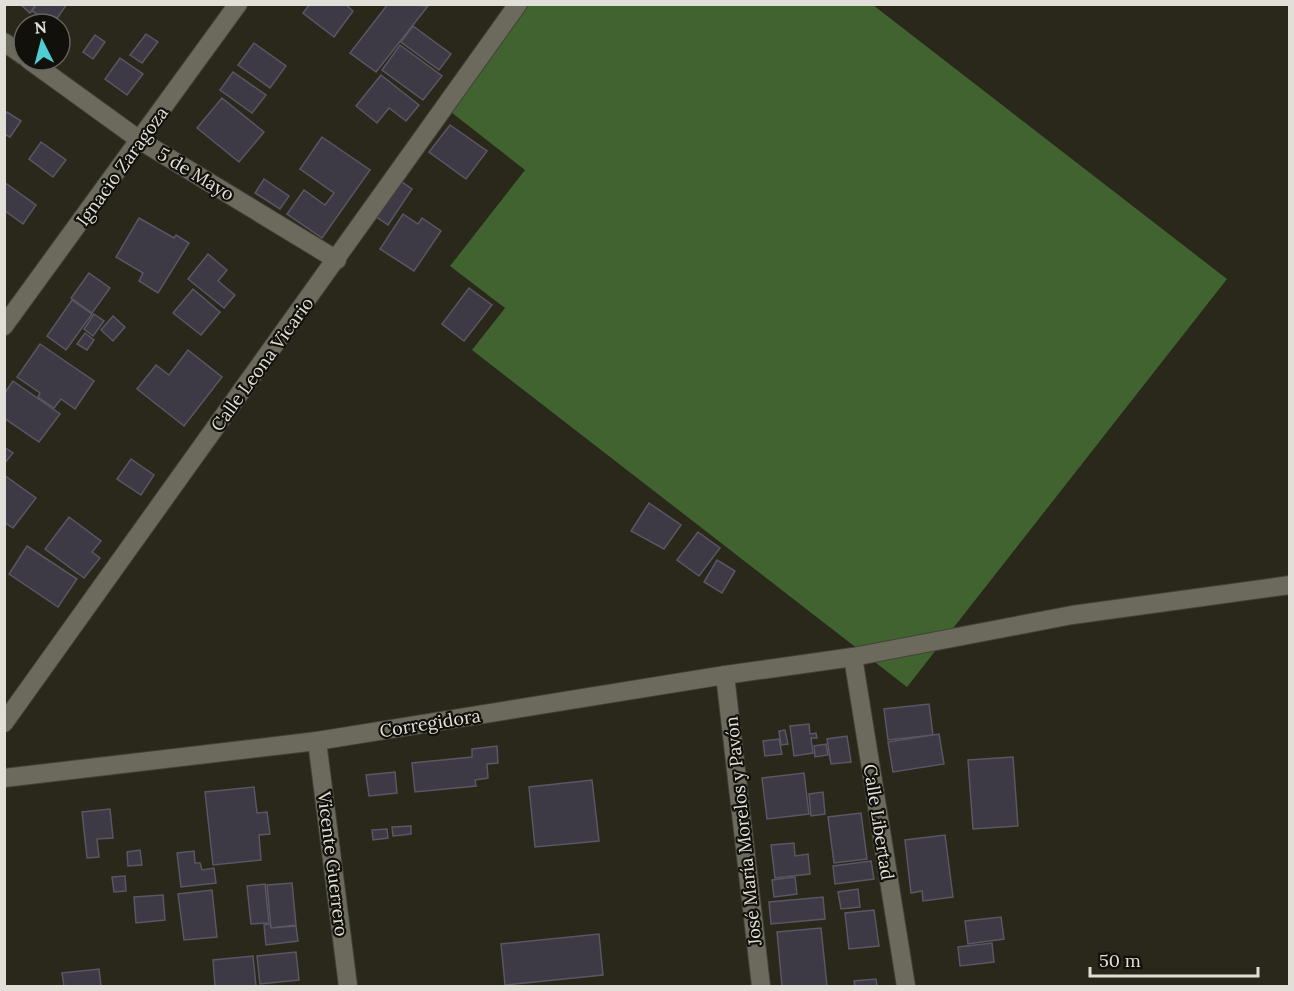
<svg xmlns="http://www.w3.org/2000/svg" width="1294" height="991" viewBox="0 0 1294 991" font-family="Lora,serif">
<rect width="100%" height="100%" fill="#2a271b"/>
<path fill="#416330" d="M521,5H873L1227,279L907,687L472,350L505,308L450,266L525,170L442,105Z"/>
<g fill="#3d3945" stroke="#5a5663" stroke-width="1.5">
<path d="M20,4H36L30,13Z"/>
<path d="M37,4H67L53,24L32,11Z"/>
<path d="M310,4H345L353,11L334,37L303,13Z"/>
<path d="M388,4L428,6L376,72L350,53Z"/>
<path d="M413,26L451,54L439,70L401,42Z"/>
<path d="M146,34L158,42L142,63L130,55Z"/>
<path d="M95,35L105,42L93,59L83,52Z"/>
<path d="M254,43L286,66L270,88L238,65Z"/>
<path d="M400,45L442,76L423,100L382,70Z"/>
<path d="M120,58L143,74L127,95L105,79Z"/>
<path d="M233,72L266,95L252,113L220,90Z"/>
<path d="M381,75L419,105L406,121L389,108L377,123L356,106Z"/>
<path d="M222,98L264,132L239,162L197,128Z"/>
<path d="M7,112L21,121L10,137L4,134V115Z"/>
<path d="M450,125L487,151L466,179L429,152Z"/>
<path d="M322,137L370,170L322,238L287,214L304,190L325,205L334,193L300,169Z"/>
<path d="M41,142L66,160L53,177L29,159Z"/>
<path d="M264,179L289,196L280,209L255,193Z"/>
<path d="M399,180L412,189L388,225L375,216Z"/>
<path d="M4,182L36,205L23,224L4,210Z"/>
<path d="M403,214L418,224L422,218L441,231L414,271L380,249Z"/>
<path d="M139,218L174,238L176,235L189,243L158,293L139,281L143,273L116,257Z"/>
<path d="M208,254L227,270L218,281L235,295L224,308L188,279Z"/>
<path d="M89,273L110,288L92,313L71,298Z"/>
<path d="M469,288L492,305L464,341L442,324Z"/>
<path d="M193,289L220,312L201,335L173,313Z"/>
<path d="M72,300L92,314L66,350L47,336Z"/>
<path d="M94,314L104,321L93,336L84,329Z"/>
<path d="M113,316L125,327L113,341L101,330Z"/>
<path d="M85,333L94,340L87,350L77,344Z"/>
<path d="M40,344L94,381L75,409L61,399L54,408L38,397L40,393L17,377Z"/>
<path d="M188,350L222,377L184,426L137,389L156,365L169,375Z"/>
<path d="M13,381L60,414L39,442L4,418V394Z"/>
<path d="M4,447L13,453L4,464Z"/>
<path d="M131,459L154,475L141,495L117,479Z"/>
<path d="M4,475L36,498L13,528L4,522Z"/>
<path d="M649,503L681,525L664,549L631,531Z"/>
<path d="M69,517L101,541L92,552L100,558L84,578L45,549Z"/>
<path d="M698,532L720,548L699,576L677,560Z"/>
<path d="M27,546L77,579L58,607L9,574Z"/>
<path d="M717,560L735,571L722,593L704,582Z"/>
<path d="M929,704L933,735L888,740L884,709Z"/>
<path d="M809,724L810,734L816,733L817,738H811L813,753L794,756L790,726Z"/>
<path d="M785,730L788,744L781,745L779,731Z"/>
<path d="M939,734L944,764L893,772L888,742Z"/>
<path d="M847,736L851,762L831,764L827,739Z"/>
<path d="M779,739L782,754L765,756L763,741Z"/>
<path d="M826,744L828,755L815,757L814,746Z"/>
<path d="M497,746L498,763L487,764L488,778L475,780L476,786L415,792L412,763L472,757V749Z"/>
<path d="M1013,757L1018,826L973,829L968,760Z"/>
<path d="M395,772L397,793L369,796L366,775Z"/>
<path d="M804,773L809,814L767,819L762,778Z"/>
<path d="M592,780L599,841L535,847L529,787Z"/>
<path d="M254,787L257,813L267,812L270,834L259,835L261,860L213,865L205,792Z"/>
<path d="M823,792L825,814L811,816L809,794Z"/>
<path d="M110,809L113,838L97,839L99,857L87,858L82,812Z"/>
<path d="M861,813L867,859L834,863L828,817Z"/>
<path d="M411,826V834L393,836L392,827Z"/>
<path d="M387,829L388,838L373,840L372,830Z"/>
<path d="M945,835L953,897L923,901L922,891L911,893L905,840Z"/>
<path d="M794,843L795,856L808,854L810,874L775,878L771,845Z"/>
<path d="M140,850L142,865L128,866L127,852Z"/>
<path d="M194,851L195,863H200L202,870L214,868L216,883L181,887L177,853Z"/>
<path d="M871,861L874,879L835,884L833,866Z"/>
<path d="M125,876L126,891L114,892L112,877Z"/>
<path d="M795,877L797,894L774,897L772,880Z"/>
<path d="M292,883L296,925L271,928L267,885Z"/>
<path d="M265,884L269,923L251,924L247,886Z"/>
<path d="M858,889L860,907L841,909L838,892Z"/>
<path d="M212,890L217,937L184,940L178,894Z"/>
<path d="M163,895L165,920L136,923L134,897Z"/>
<path d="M823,897L825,919L771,924L769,902Z"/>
<path d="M874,910L879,946L849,949L845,913Z"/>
<path d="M1001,917L1004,939L968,944L965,921Z"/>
<path d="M270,924L271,928L296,926L298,941L266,945L264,925Z"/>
<path d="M821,928L827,986H782L777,932Z"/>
<path d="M599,934L603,975L505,985L501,944Z"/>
<path d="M992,943L994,962L960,966L958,947Z"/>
<path d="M296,952L299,980L260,984L257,956Z"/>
<path d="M253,956L256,986H215L213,960Z"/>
<path d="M99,969L101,986H64L62,973Z"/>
<path d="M876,979L877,986H855L854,981Z"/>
</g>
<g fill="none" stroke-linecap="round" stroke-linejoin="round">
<defs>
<g id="minor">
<path d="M4,42L24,56"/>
<path d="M29,60L141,141L337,260"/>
<path d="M4,326L238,4"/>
<path d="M853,657L906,986"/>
<path d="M725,675L761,986"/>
<path d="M4,723L518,4"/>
<path d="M317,741L348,986"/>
<path d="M4,778L317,741L725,675L853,657L1072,615L1290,585"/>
</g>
</defs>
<use href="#minor" stroke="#444238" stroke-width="20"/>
<use href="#minor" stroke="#6c6a5c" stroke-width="18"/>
</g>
<g text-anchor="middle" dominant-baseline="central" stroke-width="4.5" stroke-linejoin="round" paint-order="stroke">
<g font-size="18" fill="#e1e0d8" stroke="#11100b">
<text transform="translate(122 166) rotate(-54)">Ignacio Zaragoza</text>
<text transform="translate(196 174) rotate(31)">5 de Mayo</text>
<text transform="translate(262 364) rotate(-54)">Calle Leona Vicario</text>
<text transform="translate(430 723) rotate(-9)">Corregidora</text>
<text transform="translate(879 822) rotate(81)">Calle Libertad</text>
<text transform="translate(743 831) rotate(-96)">José María Morelos y Pavón</text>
<text transform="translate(333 864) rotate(83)">Vicente Guerrero</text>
</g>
</g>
<rect width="1294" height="991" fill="none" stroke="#e1e0d8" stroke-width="12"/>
<g transform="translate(42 42) rotate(354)"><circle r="28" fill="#11100b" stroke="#64635d" stroke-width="1.5"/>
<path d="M0-4.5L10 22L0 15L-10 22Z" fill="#51ccd3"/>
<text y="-9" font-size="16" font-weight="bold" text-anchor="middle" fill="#e1e0d8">N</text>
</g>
<path d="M1090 967v9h168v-9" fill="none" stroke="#e1e0d8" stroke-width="3"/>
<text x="1099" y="967" font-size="18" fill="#e1e0d8" stroke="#11100b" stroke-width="4.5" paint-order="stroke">50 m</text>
</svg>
